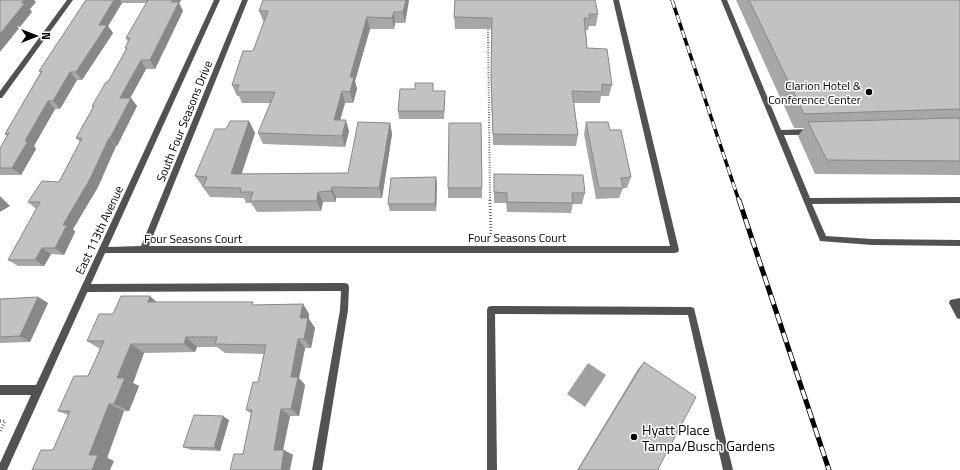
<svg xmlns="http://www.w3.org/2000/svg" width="960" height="470" viewBox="0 0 960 470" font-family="'Titillium Web',sans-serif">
<rect width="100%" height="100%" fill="#fff"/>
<path fill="#a0a0a0" d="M588,363L606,375L585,407L567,394Z"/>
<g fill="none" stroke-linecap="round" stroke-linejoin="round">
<path stroke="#747474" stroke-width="2" stroke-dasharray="1 1.5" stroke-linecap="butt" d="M488,27L490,201"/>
<g stroke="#747474" stroke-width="3" stroke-dasharray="1 2" stroke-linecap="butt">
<path d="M490,200L491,238"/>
<path d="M0,421H5L0,432"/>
</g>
<g fill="#525252" fill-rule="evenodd">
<path d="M721,0H727L781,130L810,129L813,132L810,135H784L810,198L960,197V203L812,204L826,236L872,239L960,240V246L872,245L820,241Z"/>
<path d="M345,283L348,284L349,287L348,310L322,470H312L340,310L341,291L86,292L83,291L82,288L83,285L86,284Z"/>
<path d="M960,298V319L957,318L949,303L950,300Z"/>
<path d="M491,306L691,307L694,308L733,470H723L688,315L495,314L497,470H487V310L488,307Z"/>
</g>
<g fill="#525252" fill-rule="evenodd">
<path d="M67,0H73L2,98H0V91Z"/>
<path d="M214,0H220L108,247L141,246L242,0H248L149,246H670L613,0H619L679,250L678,252L675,253H105L7,470H0V463L31,395H0V385H36Z"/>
</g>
<defs>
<path id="rail-far1" d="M672,0L739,201"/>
<path id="rail" d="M739,200L829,470"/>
</defs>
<use href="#rail-far1" stroke="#000" stroke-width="3.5"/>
<use href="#rail" stroke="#000" stroke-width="5"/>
<use href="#rail-far1" stroke="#fff" stroke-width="2.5" stroke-dasharray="8" stroke-linecap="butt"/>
<use href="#rail" stroke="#fff" stroke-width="3.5" stroke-dasharray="10" stroke-linecap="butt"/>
</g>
<g fill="#a7a7a7">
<path d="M86,0H181L179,3L183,11L155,69H146L130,98H131L137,106L117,146H116L98,187L73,229L75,232L64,255L51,254L44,266H18L8,260L36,209L28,202L59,182L80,142L76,138L93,107L92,106L108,82L126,49L125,48L128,42L126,38L147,3H122L108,26L113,33L82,80H77L60,109H55L34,146L36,149L21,175H0V148L7,136L5,134L40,73L39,71Z"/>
<path d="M409,0L405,23H395L394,29H370L355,81L357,89L353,103H345L340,120L349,131L345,147L263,144L258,133L270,103H242L239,96H237L232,85L253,51L264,23L259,11Z"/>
<path d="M736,0H960V175L815,174L798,136L804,128H794Z"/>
<path d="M598,14L596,26H589L588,30H586L587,48L612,85L609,96H601L600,103H574L578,135L576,146L493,145L491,89V29H455L454,17Z"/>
<path d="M434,91L445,99L444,119H399L398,111Z"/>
<path d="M249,121L255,133L241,174L348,173L390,123L392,134L382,198H336V202H323L321,211L257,212L251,203H246L244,198L210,197L195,176L226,129Z"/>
<path d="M586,122L610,130L631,177L627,188H623L619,198L596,199L584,134Z"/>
<path d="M494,174L585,193L582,204H573L571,213L507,212L506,203H494Z"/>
<path d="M436,177L437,185L436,211H390L388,204Z"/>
<rect x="448" y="188" width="34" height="10"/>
<path d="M38,297L48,303L30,342L0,343V299Z"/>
<path d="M156,302L256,305L303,304L309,314V319L315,328L311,348H305L299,378L305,385L299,416H290L283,450L293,455L243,454L252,414L246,410L258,382L264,354L225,353L217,347H197L195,352L144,353L133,383L139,386L129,411H124L107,458L114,461L53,450L68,415L58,411L88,376L100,349L87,341L113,314Z"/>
<path d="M644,362L658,469L659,470H577L638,369Z"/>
<path d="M229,420L220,451L191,450L183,447Z"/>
</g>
<g fill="#888">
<path d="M24,0H34L36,2L30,9L32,12L0,52V34Z"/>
<path d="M114,0H120L122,3L108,26L113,33L82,80L76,72L99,25Z"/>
<path d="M173,0H181L179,3L183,11L155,69L150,60Z"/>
<path d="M406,0H409L405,23L403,12Z"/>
<path d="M394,12L395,23L394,29L392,18Z"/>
<path d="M367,17L370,29L355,81L357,89L353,103L350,92V77Z"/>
<path d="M141,60L146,69L126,106L120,98Z"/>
<path d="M70,72L77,80L60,109L53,101Z"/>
<path d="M342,91L345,103L337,131L334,120Z"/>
<path d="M131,98L137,106L117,146L110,138Z"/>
<path d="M48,101L55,109L34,146L36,149L21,175L12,168L25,141Z"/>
<path d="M346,120L349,131L345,147L342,136Z"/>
<path d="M249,121L255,133L238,185L231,174Z"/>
<path d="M390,123L392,134L382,198L379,188Z"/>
<path d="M109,138L116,146L98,187L73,229L75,232L64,255L55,248L63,225Z"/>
<path d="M436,177L437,185L436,211L435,204Z"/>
<path d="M332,187L336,198V202L331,191Z"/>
<path d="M318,192L323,202L321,211L317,201Z"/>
<path d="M0,196L10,206L0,212Z"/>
<path d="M42,248L51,254L44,266L35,260Z"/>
<path d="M150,296L162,307L148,302Z"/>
<path d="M38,297L48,303L30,342L20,336Z"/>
<path d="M303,304L309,314V319L315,328L311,348L304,339L300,318Z"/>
<path d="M186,337L197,347L195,352L184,344Z"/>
<path d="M298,339L305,348L299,378L305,385L299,416L291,409V377Z"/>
<path d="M131,344L144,353L133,383L139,386L129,411L114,404L117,378Z"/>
<path d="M109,404L124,411L107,458L114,461L110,470H92L89,455Z"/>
<path d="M281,409L290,416L282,455L274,450Z"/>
<path d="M223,416L229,420L220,451L214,448Z"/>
<path d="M284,450L293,455L290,470H281Z"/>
</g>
<g fill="#c2c2c2" stroke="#888">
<path d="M0,0H24L21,3H25L0,34Z"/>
<path d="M86,0H114L99,25H107L76,72H70L53,101H48L25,141H28L12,168H0V148L9,133L5,134L42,71H39Z"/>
<path d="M148,0H173L171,2H179L150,60H141L120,98H131L110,138H109L90,179L63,225H67L55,248H42L35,260H8L40,202H28L42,181L59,182L82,138H76L94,106H92L106,82H108L127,48H125L130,38H126Z"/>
<path d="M263,0H406L403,12H394L392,18L367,17L350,77H354L350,92L342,91L334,120H346L342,136L258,133L275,92H237L239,85H232L243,51H253L268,11H259Z"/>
<path d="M455,0H595L598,14H589L590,18H584L587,48L607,49L612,85L602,84V92L572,91L578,135L493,134L491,78L492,18L454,17Z"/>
<path d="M749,0H960V110L956,109L804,114Z"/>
<path d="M415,83H433V91H445L444,111H398L400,89H415Z"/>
<path d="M956,118L960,119V161L827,160L808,122Z"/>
<path d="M230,121H249L231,174L348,173L358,122L390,123L379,188L332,187L331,191L318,192L317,201H250L253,192H240L241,188L203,187L207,177L195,176L215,129H226Z"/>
<path d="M586,122H608L610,130H621L631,177L621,178L623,188H599Z"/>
<path d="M449,123H481L482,188H448Z"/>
<path d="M494,174L583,175L585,193H572L573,203L507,202V193L494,192Z"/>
<path d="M436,177L435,204H388L391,178Z"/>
<path d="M121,296H150L148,302H253L252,305L303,304L300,318H308L304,339H298L291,377H298L291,409H281L274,450H284L281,470H230L234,454H243L252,410H246L253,382H258L266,345L215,344L217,337H186L184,344H131L117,378H125L114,404H109L89,455H98L92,470H32L41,450H53L70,411H58L74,376H88L104,341H87L99,314H113Z"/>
<path d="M38,297L20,336L0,337V299Z"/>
<path d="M644,362L696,397L658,469L659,470H578Z"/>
<path d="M194,415L223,416L214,448L183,447Z"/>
</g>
<g fill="#000" stroke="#fff" stroke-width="1.5">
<circle cx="869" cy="92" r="4"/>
<circle cx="634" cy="437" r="4"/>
</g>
<g text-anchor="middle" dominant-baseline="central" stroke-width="3" stroke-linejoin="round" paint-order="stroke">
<g font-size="12" fill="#000" stroke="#fff" text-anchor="end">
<text x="861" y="85">Clarion Hotel &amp;<tspan x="861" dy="14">Conference Center</tspan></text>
</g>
<g font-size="12" fill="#000" stroke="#fff">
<text transform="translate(184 121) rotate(-68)">South Four Seasons Drive</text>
<text transform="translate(99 230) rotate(-65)">East 113th Avenue</text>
<text x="517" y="237">Four Seasons Court</text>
<text x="193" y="238">Four Seasons Court</text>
</g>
<g font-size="14" fill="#000" stroke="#fff" text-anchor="start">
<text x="642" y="429">Hyatt Place<tspan x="642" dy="16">Tampa/Busch Gardens</tspan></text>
</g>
</g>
<g transform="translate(36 36) rotate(90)" stroke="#ffffff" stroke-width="3" paint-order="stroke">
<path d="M0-3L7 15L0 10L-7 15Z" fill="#000000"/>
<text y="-6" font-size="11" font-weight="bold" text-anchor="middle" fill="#000000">N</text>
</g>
</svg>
